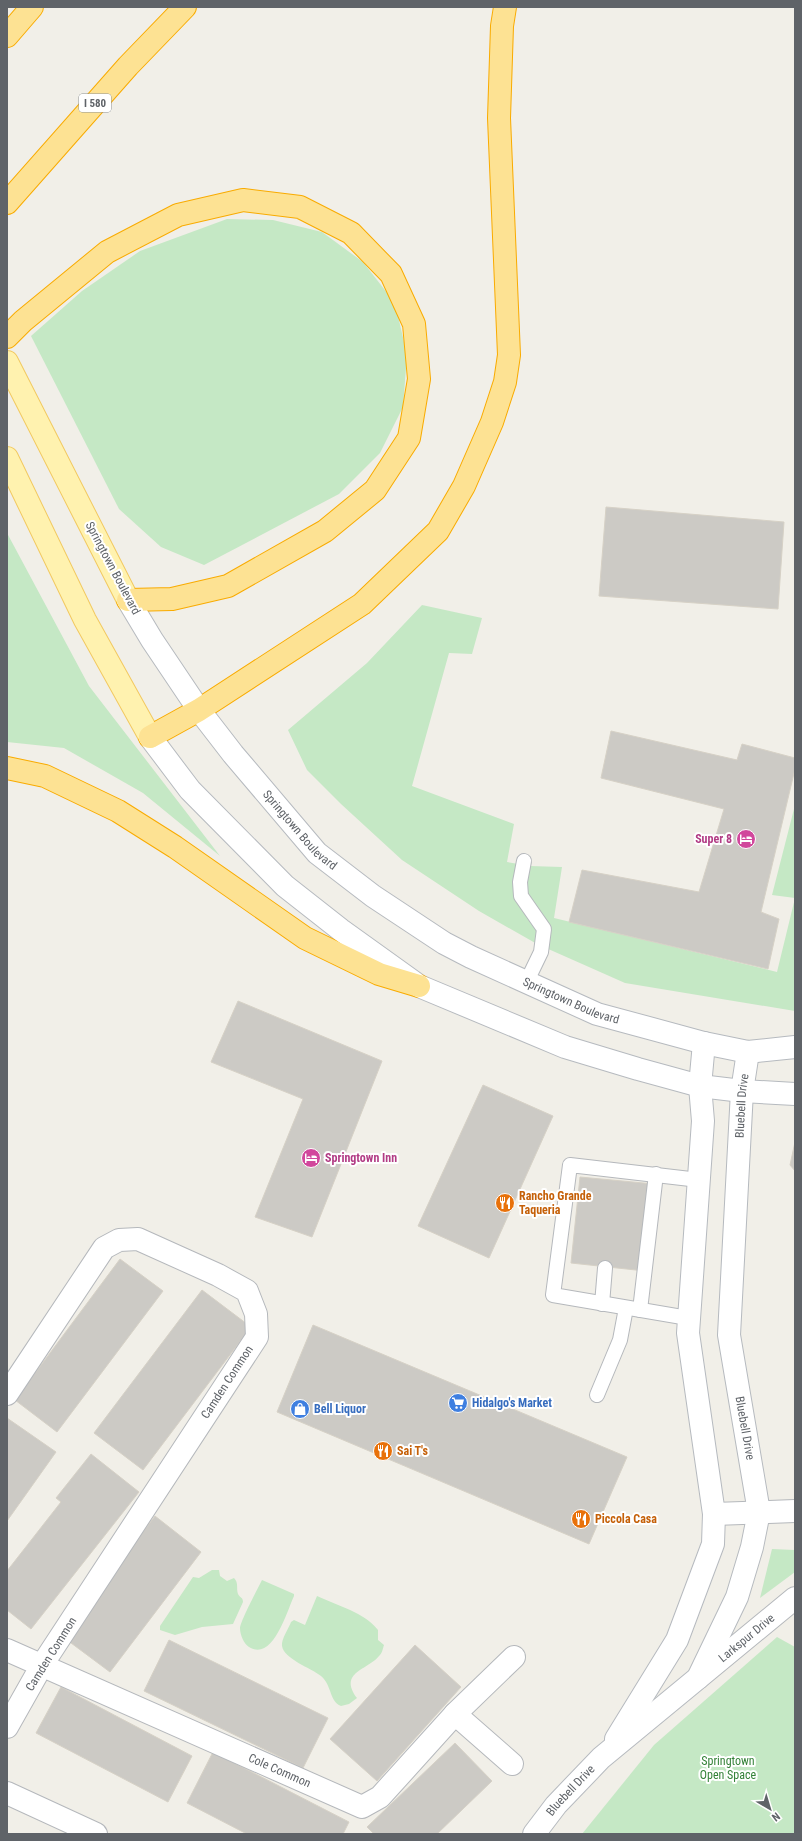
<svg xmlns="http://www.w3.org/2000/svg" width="802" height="1841" viewBox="0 0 802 1841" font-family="'Roboto Condensed',sans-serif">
<rect width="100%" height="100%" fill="#f1efe8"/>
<g fill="#c5e8c5">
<path d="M227,219L273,220L322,232L363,262L395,303L407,355L403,407L380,453L339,494L204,565L161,547L119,509L31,336L82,291L140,251Z"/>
<path d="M7,533L89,686L220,856L143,793L64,748L7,742Z"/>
<path d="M422,605L482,618L472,654L449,653L412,786L514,824L507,862L530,866L562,867L554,918L777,972L795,898L772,895L795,805V1011L625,983L537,944L479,911L402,860L341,804L307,770L288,730L367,663Z"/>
<path d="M772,1549L795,1550V1572L760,1598Z"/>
<path d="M212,1570H219L220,1576L227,1581L234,1578C239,1583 236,1588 238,1594C240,1598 243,1597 243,1602L233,1624L202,1627L175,1635L160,1630V1626L193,1577L199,1578Z"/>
<path d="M262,1580L294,1594V1596C287,1611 273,1662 249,1647C244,1644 240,1635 240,1628C241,1620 257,1590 262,1580Z"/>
<path d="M317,1596C338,1606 364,1612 378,1630V1640L384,1645C383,1648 382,1654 379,1656C368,1670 338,1672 357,1698L349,1704L341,1706C329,1701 332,1685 321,1676C311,1668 284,1659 282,1646C281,1639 289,1628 291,1622L294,1620L305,1625Z"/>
<path d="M777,1637L795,1647V1834H582L654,1745Z"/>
</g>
<g fill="#cccac5" stroke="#d6d1c6">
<path d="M606,507L784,522L778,609L599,596Z"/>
<path d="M611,731L737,760L742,744L795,758V769L761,912L779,919L768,969L569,922L582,870L699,892L724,809L601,778Z"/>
<path d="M238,1001L382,1061L312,1237L255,1217L303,1099L211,1062Z"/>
<path d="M483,1085L553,1116L489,1258L418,1226Z"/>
<path d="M795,1142V1171L790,1165Z"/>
<path d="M580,1177L654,1184L645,1271L571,1263Z"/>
<path d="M120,1259L163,1291L57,1432L15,1400Z"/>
<path d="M202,1290L251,1327L143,1470L94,1433Z"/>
<path d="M313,1325L627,1457L589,1544L277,1412Z"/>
<path d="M7,1418L56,1452L7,1521Z"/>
<path d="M91,1454L139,1492L31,1629L7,1610V1571L61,1502L56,1498Z"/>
<path d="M155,1516L201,1552L110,1672L63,1637Z"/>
<path d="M169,1640L328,1718L303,1768L144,1691Z"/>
<path d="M415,1645L461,1687L377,1781L330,1739Z"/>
<path d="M61,1687L192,1756L168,1802L36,1733Z"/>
<path d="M455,1743L492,1781L437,1834H374L367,1827Z"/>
<path d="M213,1752L349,1822L343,1834H247L187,1803Z"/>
</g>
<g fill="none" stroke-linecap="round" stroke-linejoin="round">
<defs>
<g id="lane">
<path d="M524,861L520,882L521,896L544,929L541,952L526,983"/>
<path d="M602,1304L605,1268"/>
<path d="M640,1310L656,1174"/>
<path d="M688,1318L553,1295L570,1165L699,1180"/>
<path d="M597,1395L620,1340L626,1308"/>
</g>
<g id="street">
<path d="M7,1394L104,1248L119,1240L138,1239L218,1275L247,1291L256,1314L257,1337L42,1665L7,1727"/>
<path d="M714,1514L795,1511"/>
<path id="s1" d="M7,1650L362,1807L380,1797L455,1714L512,1764"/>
<path id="s2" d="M698,1678L795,1598"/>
<path d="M455,1714L514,1657"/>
<path d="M7,1793L96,1834"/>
</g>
<g id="secondary">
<path id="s3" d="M128,600L152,640L199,710L233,754L317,853L373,896L444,943L471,957L597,1014L704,1043L748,1052L795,1047"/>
<path d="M150,737L190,790L285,886L341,930L419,986L565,1047L638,1069L700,1086L742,1091L795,1094"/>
<path d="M616,1739L677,1640L713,1544L714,1514L688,1333L703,1121L700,1086L704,1043"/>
<path id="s4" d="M534,1834L556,1805L601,1758L698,1678L737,1597L752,1547L759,1512L729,1335L742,1091L748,1052"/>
</g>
<g id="primary">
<path d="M7,362L128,600"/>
<path d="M7,458L85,620L150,737"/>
</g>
<g id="highway">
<path d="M7,36L32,7"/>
<path d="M7,203L128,66L185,7"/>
<path d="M7,337L23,321L107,252L178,215L243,200L300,207L351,233L391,274L414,324L419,379L409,438L375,490L325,531L228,586L172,599L128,600"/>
<path d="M150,737L199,710L362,604L438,531L464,486L492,422L505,382L509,355L499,118L502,26L505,7"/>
<path d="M7,768L45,776L118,811L175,847L305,938L379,974L419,986"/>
</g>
</defs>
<use href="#lane" stroke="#b5b8bc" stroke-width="16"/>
<use href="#street" stroke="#b5b8bc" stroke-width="24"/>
<use href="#secondary" stroke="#b6babf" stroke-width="24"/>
<use href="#primary" stroke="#f2c960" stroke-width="24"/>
<use href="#highway" stroke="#f9ab00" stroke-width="24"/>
<use href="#lane" stroke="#fff" stroke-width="14"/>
<use href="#street" stroke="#fff" stroke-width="22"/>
<use href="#secondary" stroke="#fff" stroke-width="22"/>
<use href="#primary" stroke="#fff2af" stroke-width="22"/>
<use href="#highway" stroke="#fde293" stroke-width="22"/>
</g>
<defs>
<symbol id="hotel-disc" viewBox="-11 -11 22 22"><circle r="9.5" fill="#d1479c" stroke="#fff"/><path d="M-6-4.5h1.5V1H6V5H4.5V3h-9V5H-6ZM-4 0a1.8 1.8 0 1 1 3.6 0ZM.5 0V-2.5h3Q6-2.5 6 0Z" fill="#fff"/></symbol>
<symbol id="restaurant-disc" viewBox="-11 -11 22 22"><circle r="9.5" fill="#e8710a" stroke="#fff"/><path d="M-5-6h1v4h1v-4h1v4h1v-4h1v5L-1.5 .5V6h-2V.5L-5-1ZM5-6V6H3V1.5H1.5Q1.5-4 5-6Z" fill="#fff"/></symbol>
<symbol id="supermarket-disc" viewBox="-11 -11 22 22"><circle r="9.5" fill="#3f7fe0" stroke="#fff"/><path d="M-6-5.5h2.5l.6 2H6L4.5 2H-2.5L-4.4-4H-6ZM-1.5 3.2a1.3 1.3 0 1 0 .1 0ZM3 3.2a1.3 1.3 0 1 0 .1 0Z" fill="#fff"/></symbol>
<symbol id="shop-disc" viewBox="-11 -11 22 22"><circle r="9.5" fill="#3f7fe0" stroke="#fff"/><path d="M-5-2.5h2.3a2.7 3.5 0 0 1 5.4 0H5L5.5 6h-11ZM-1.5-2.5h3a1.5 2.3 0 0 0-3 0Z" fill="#fff"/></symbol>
</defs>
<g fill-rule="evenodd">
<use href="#hotel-disc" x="735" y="828" width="22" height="22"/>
<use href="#hotel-disc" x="300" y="1147" width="22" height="22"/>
<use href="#restaurant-disc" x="494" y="1192" width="22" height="22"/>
<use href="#supermarket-disc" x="447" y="1392" width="22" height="22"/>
<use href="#shop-disc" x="289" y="1398" width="22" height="22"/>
<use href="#restaurant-disc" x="372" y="1440" width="22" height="22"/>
<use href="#restaurant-disc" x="570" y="1508" width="22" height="22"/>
</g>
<g text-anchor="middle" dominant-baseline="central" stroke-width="4" stroke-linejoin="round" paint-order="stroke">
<rect fill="#fff" stroke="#8f9295" stroke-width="1" x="79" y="94" width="32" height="18" rx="3"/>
<g font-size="11" font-weight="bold" fill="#5f6368">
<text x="95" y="103">I 580</text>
</g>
<g font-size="12" fill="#5f6368" stroke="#fff">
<text transform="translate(113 568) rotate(62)">Springtown Boulevard</text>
<text stroke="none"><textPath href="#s3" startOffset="288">Springtown Boulevard</textPath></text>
<text stroke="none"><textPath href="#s3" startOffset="612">Springtown Boulevard</textPath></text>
<text stroke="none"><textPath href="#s4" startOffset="814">Bluebell Drive</textPath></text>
<text transform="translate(227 1382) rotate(-57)">Camden Common</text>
<text transform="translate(745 1428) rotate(80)">Bluebell Drive</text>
<text stroke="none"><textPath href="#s2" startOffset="63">Larkspur Drive</textPath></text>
<text transform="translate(51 1654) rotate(-58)">Camden Common</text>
<text stroke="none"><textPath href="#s1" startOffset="298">Cole Common</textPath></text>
<text stroke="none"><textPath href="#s4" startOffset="57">Bluebell Drive</textPath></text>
</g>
<g font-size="12" font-weight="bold" fill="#b23c85" stroke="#fff" text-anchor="end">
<text x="732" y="839">Super 8</text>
<text x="325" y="1158" text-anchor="start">Springtown Inn</text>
</g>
<g font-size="12" font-weight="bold" fill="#c56008" stroke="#fff" text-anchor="start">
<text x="519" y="1196">Rancho Grande<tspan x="519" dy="14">Taqueria</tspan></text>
<text x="397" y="1451">Sai T's</text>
<text x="595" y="1519">Piccola Casa</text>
</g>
<g font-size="12" font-weight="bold" fill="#366cbe" stroke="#fff" text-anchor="start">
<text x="472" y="1403">Hidalgo's Market</text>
<text x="314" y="1409">Bell Liquor</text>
</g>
<g font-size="12" fill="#348238" stroke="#fff">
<text x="728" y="1761">Springtown<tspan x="728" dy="14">Open Space</tspan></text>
</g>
</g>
<rect width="802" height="1841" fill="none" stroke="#5f6368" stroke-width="16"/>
<g transform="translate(770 1809) rotate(142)" stroke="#ffffff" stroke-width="3" paint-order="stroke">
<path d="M0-3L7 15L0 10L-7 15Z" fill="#5f6368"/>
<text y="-6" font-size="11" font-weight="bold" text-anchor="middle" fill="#5f6368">N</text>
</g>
</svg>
